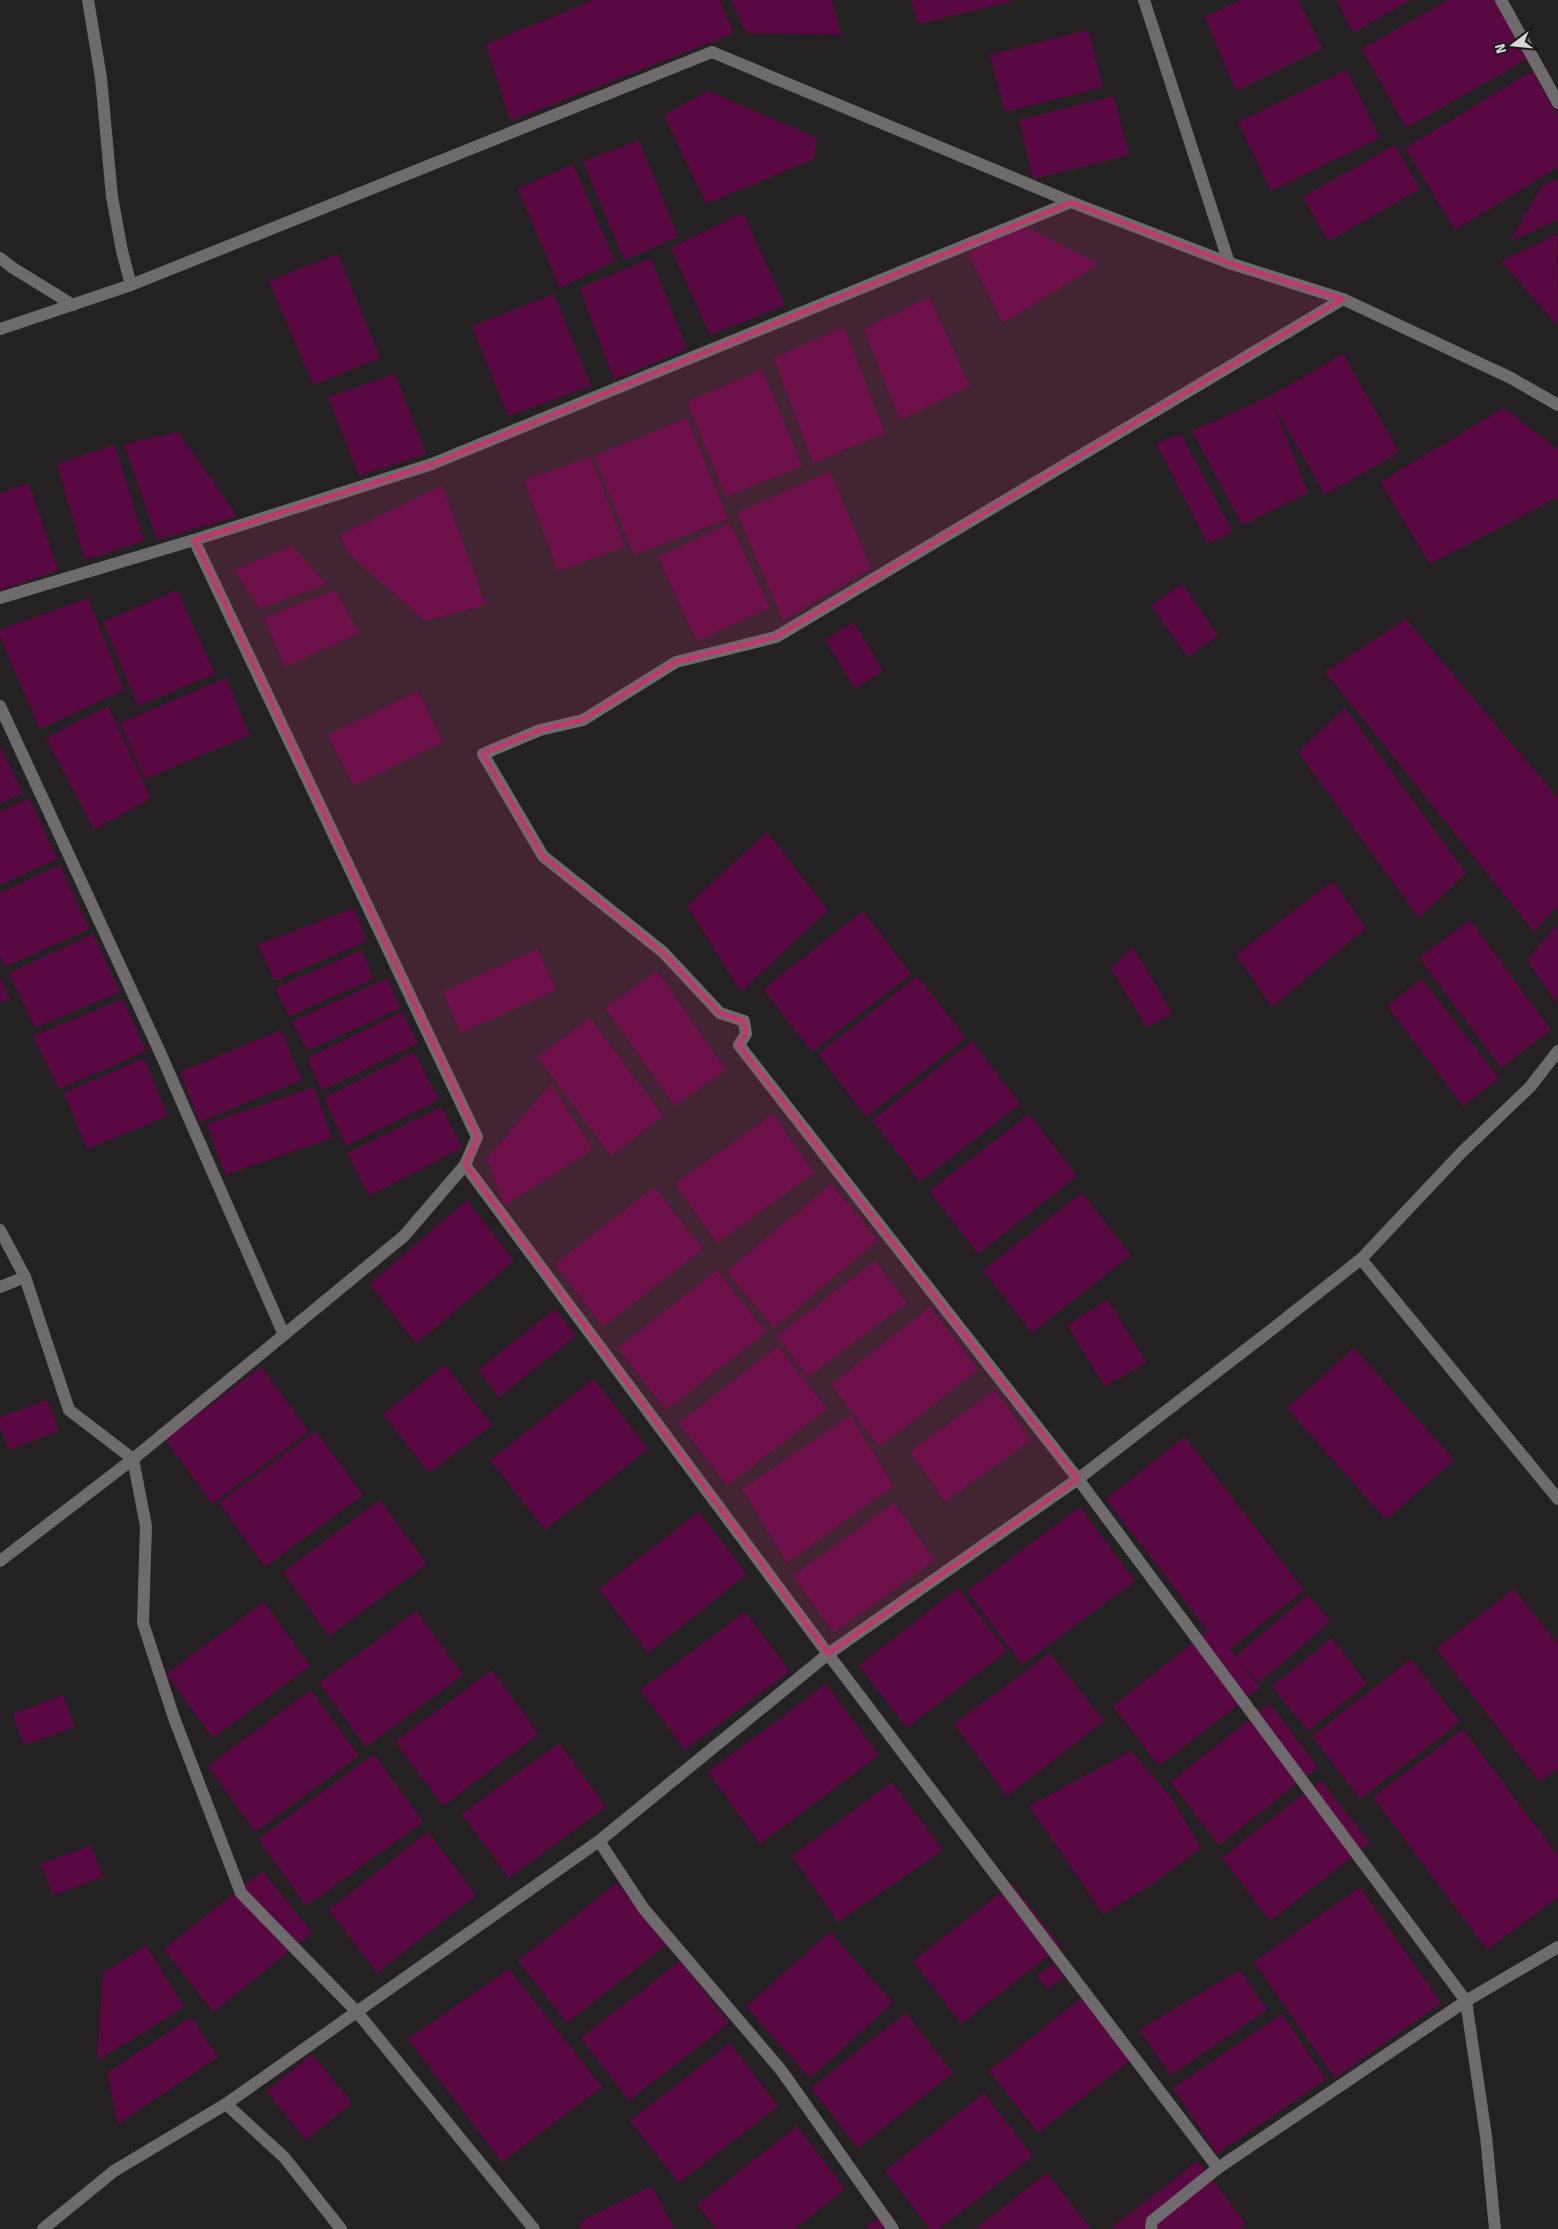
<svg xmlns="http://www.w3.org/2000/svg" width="1558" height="2229" viewBox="0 0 1558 2229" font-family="'Fira Sans',sans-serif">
<rect width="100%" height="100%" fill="#242123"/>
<g fill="#590841">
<path d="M594,0H720L734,33L510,121L486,44Z"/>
<path d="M731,0H832L841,35L746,33Z"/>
<path d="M911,0H1012V1L918,24Z"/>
<path d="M1240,0H1298L1322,48L1236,91L1205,17Z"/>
<path d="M1337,0H1410L1353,33Z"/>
<path d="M1448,0H1502L1532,56L1406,128L1362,49Z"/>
<path d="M1088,30L1103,87L1005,112L990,55Z"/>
<path d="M1347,70L1380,138L1271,191L1238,122Z"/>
<path d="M1532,71L1558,116V167L1455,230L1405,148Z"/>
<path d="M708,91L817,138L814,159L706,204L664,115Z"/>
<path d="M1114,96L1129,155L1033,179L1019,120Z"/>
<path d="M639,140L678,237L624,260L583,162Z"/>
<path d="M1395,145L1420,189L1328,241L1303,197Z"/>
<path d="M573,164L615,261L560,288L518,189Z"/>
<path d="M1558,179V220L1510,241L1542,186Z"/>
<path d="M743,213L785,305L710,335L671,248Z"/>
<path d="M1023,226L1099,264L1003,323L968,253Z"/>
<path d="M1558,234L1557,250L1558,326L1501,261Z"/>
<path d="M338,254L380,358L313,385L269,281Z"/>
<path d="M651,258L687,349L614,380L580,288Z"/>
<path d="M554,294L591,386L508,416L472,326Z"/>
<path d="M929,297L970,386L900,420L864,329Z"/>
<path d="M844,327L885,433L813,463L774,358Z"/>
<path d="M1343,354L1399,452L1325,495L1274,406L1308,493L1242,525L1192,431L1270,396Z"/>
<path d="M762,369L802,466L726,497L687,402Z"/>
<path d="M395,374L426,454L359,476L328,397Z"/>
<path d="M1504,408L1558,450V497L1430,564L1380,482Z"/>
<path d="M687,418L728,519L634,555L594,456Z"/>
<path d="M178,432L237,516L157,540L124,444Z"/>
<path d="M1181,434L1233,532L1208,544L1156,443Z"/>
<path d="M115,445L144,541L85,560L57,464Z"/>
<path d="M591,457L625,547L558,571L524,480Z"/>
<path d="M830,471L871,568L783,621L737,513Z"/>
<path d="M29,483L58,570L0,590V493Z"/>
<path d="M442,486L486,605L425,621L348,553L340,535Z"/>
<path d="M730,523L770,608L697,641L658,557Z"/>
<path d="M292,546L327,584L260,609L234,570Z"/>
<path d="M1182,584L1218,635L1188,657L1151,606Z"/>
<path d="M177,590L215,674L138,706L103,622Z"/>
<path d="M335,590L359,633L285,667L264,618Z"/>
<path d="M88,598L124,690L40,729L0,637V630Z"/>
<path d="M1406,619L1558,798V905L1534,932L1325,672Z"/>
<path d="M854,622L883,671L855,689L825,640Z"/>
<path d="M226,678L250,735L145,779L120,723Z"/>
<path d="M418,691L443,742L354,786L328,735Z"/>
<path d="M108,706L151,798L94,830L46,738Z"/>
<path d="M1345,708L1466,873L1419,918L1298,752Z"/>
<path d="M0,746L23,793L0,804Z"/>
<path d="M29,798L57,859L0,885V812Z"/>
<path d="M767,832L828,910L741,992L687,906Z"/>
<path d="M60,865L89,929L5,967L0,956V893Z"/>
<path d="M1333,881L1366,928L1272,1007L1236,955Z"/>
<path d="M354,908L367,941L275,981L258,945Z"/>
<path d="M863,911L911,974L812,1052L763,989Z"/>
<path d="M1470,920L1551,1030L1501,1068L1419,958Z"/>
<path d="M1558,924V1005L1527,960Z"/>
<path d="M93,934L120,992L35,1028L9,973Z"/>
<path d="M1133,947L1172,1013L1147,1028L1111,969Z"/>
<path d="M537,949L556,990L461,1033L443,992Z"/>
<path d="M362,950L373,979L289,1016L275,988Z"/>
<path d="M657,971L726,1070L675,1106L605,1008Z"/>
<path d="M917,976L966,1038L866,1117L818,1054Z"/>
<path d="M0,977L10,999L0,1003Z"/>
<path d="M388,978L400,1008L307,1051L292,1021Z"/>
<path d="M1422,979L1499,1078L1463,1106L1387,1006Z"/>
<path d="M123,999L146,1051L59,1089L33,1036Z"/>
<path d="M402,1012L418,1043L322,1091L307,1058Z"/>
<path d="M590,1018L663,1116L611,1156L537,1057Z"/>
<path d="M281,1030L302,1080L200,1122L180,1072Z"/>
<path d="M972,1041L1020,1104L920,1182L872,1120Z"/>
<path d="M414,1052L439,1100L346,1146L324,1098Z"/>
<path d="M144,1058L168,1116L87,1149L64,1093Z"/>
<path d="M551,1084L593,1149L504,1206L487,1158Z"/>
<path d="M314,1087L332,1138L225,1175L207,1124Z"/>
<path d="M442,1107L462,1148L369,1196L347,1153Z"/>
<path d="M773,1114L814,1173L717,1243L675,1184Z"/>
<path d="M1029,1114L1077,1176L978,1254L929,1191Z"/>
<path d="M831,1184L878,1240L774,1328L726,1272Z"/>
<path d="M654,1187L703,1249L603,1327L555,1264Z"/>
<path d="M1082,1193L1131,1255L1032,1333L983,1270Z"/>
<path d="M467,1200L514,1261L416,1344L370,1284Z"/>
<path d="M875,1261L907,1303L808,1377L777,1336Z"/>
<path d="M717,1270L766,1332L666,1410L618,1348Z"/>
<path d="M1108,1300L1146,1362L1105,1387L1067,1325Z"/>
<path d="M930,1307L978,1370L879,1447L831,1385Z"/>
<path d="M555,1309L576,1336L499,1397L478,1370Z"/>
<path d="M778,1346L827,1409L727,1486L679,1423Z"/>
<path d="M1354,1348L1454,1460L1386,1520L1287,1408Z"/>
<path d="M445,1365L492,1425L429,1473L383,1414Z"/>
<path d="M261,1367L309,1431L212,1504L165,1439Z"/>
<path d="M594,1379L648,1449L545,1530L490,1460Z"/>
<path d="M995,1390L1031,1440L945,1502L910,1452Z"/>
<path d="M47,1400L59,1431L9,1450L0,1427V1417Z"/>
<path d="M851,1415L893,1486L787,1563L742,1489Z"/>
<path d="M316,1431L363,1495L265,1567L219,1503Z"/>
<path d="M1185,1437L1304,1590L1230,1649L1236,1656L1308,1595L1331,1621L1259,1683L1239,1661L1260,1688L1159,1766L1113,1706L1208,1631L1106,1499Z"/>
<path d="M380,1500L427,1564L329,1636L283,1572Z"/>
<path d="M894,1503L935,1560L834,1633L793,1576Z"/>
<path d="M1080,1507L1135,1581L1022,1665L967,1591Z"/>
<path d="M699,1512L747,1574L648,1653L599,1589Z"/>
<path d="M958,1588L1007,1651L907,1728L859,1666Z"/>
<path d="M1514,1589L1558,1645V1768L1540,1782L1436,1649Z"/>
<path d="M264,1602L310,1666L213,1738L166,1674Z"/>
<path d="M416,1611L463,1675L366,1747L319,1683Z"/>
<path d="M745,1612L790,1671L685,1750L640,1690Z"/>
<path d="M1332,1638L1367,1684L1308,1731L1272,1686Z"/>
<path d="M1050,1653L1104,1721L1007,1796L954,1724Z"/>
<path d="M1411,1659L1460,1722L1360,1799L1312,1736Z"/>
<path d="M492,1670L539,1734L443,1806L395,1742Z"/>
<path d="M826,1684L879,1755L760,1844L708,1772Z"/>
<path d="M311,1690L359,1756L255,1832L208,1766Z"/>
<path d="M63,1695L75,1727L24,1745L13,1714Z"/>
<path d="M1270,1704L1318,1767L1219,1845L1170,1782Z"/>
<path d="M1463,1729L1558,1856V1897L1487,1950L1373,1797Z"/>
<path d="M559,1743L606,1807L509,1878L462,1814Z"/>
<path d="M1131,1751L1172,1799L1201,1848L1154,1883L1103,1914L1029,1806Z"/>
<path d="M374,1754L423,1822L306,1906L258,1839Z"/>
<path d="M1321,1780L1370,1843L1270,1921L1222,1858Z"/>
<path d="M892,1782L943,1850L838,1922L792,1856Z"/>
<path d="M428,1832L476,1895L377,1973L329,1910Z"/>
<path d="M91,1845L103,1877L53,1895L41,1864Z"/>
<path d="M263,1871L312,1933L213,2012L164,1949Z"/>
<path d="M617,1883L666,1945L567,2023L518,1961Z"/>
<path d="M1012,1884L1061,1946L961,2024L913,1961Z"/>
<path d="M1360,1887L1441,2003L1335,2078L1254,1962Z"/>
<path d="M830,1932L893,2003L810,2078L746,2007Z"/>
<path d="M146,1945L184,2007L97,2061L103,1973Z"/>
<path d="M680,1961L729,2023L629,2101L581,2038Z"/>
<path d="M1054,1963L1064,1977L1048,1989L1037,1976Z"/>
<path d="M509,1969L602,2087L502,2162L408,2039Z"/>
<path d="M1240,1970L1267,2010L1171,2075L1139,2030Z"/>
<path d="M1088,1993L1137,2055L1038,2133L989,2071Z"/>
<path d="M906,2013L953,2073L858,2148L811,2088Z"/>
<path d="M1282,2014L1326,2079L1217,2154L1173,2088Z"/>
<path d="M191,2017L218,2057L118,2124L107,2073Z"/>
<path d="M730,2043L778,2106L679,2183L630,2121Z"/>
<path d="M312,2054L352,2103L306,2140L266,2091Z"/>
<path d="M984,2093L1033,2156L939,2229H930L885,2171Z"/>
<path d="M797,2126L845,2189L795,2229H716L697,2205Z"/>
<path d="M1198,2161L1246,2224L1240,2229H1110Z"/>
<path d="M1047,2173L1091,2229H975Z"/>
<path d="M652,2186L674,2229H581L578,2223Z"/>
<path d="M881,2216L891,2229H865Z"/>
</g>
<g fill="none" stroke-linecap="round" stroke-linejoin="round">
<g stroke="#6d6b6c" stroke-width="12">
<path d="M88,0L101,78L112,197L122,251L131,285"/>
<path d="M1144,0L1229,263"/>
<path d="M1501,0L1558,103"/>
<path d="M0,258L13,268L73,305"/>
<path d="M1343,299L776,637L676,662L583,720L540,730L483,754L543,856L663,952L720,1013L744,1021L746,1034L739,1045L1078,1479L1466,2001L1558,1947"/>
<path d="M0,329L131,285L712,52L1071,202L1229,263L1343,299L1511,378L1558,405"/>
<path d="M194,540L477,1137L465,1165L828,1654L1218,2168"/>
<path d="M0,598L194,540L432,464L1071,202"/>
<path d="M0,706L159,1050L284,1335"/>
<path d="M0,1230L25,1277L69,1410L133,1459L404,1236L465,1165"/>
<path d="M1361,1259L1558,1499"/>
<path d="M0,1287L25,1277"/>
<path d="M0,1561L133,1459L146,1526L143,1623L174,1718L241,1893L357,2012L534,2229"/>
<path d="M599,1841L644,1909L781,2070L893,2229"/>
<path d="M226,2104L284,2157L341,2229"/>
<path d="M43,2229L114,2171L226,2104L599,1841L828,1654L1078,1479L1275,1327L1361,1259L1462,1152L1530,1087L1558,1051"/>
<path d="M1151,2229L1152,2221L1218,2168L1466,2001L1486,2136L1495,2229"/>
</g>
</g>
<path fill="#c5346e" fill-opacity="0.2" stroke="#c5346e" stroke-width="4" stroke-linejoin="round" d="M1071,202L1229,263L1343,299L776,637L676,662L583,720L540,730L483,754L543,856L663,952L720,1013L744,1021L746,1034L739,1045L1078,1479L828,1654L465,1165L477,1137L194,540L432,464Z"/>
<g transform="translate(1513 45) rotate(254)" stroke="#1a1819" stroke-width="4" paint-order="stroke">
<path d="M0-4L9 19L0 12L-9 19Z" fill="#d8d6d7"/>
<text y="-8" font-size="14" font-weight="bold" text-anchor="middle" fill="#d8d6d7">N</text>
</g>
</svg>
